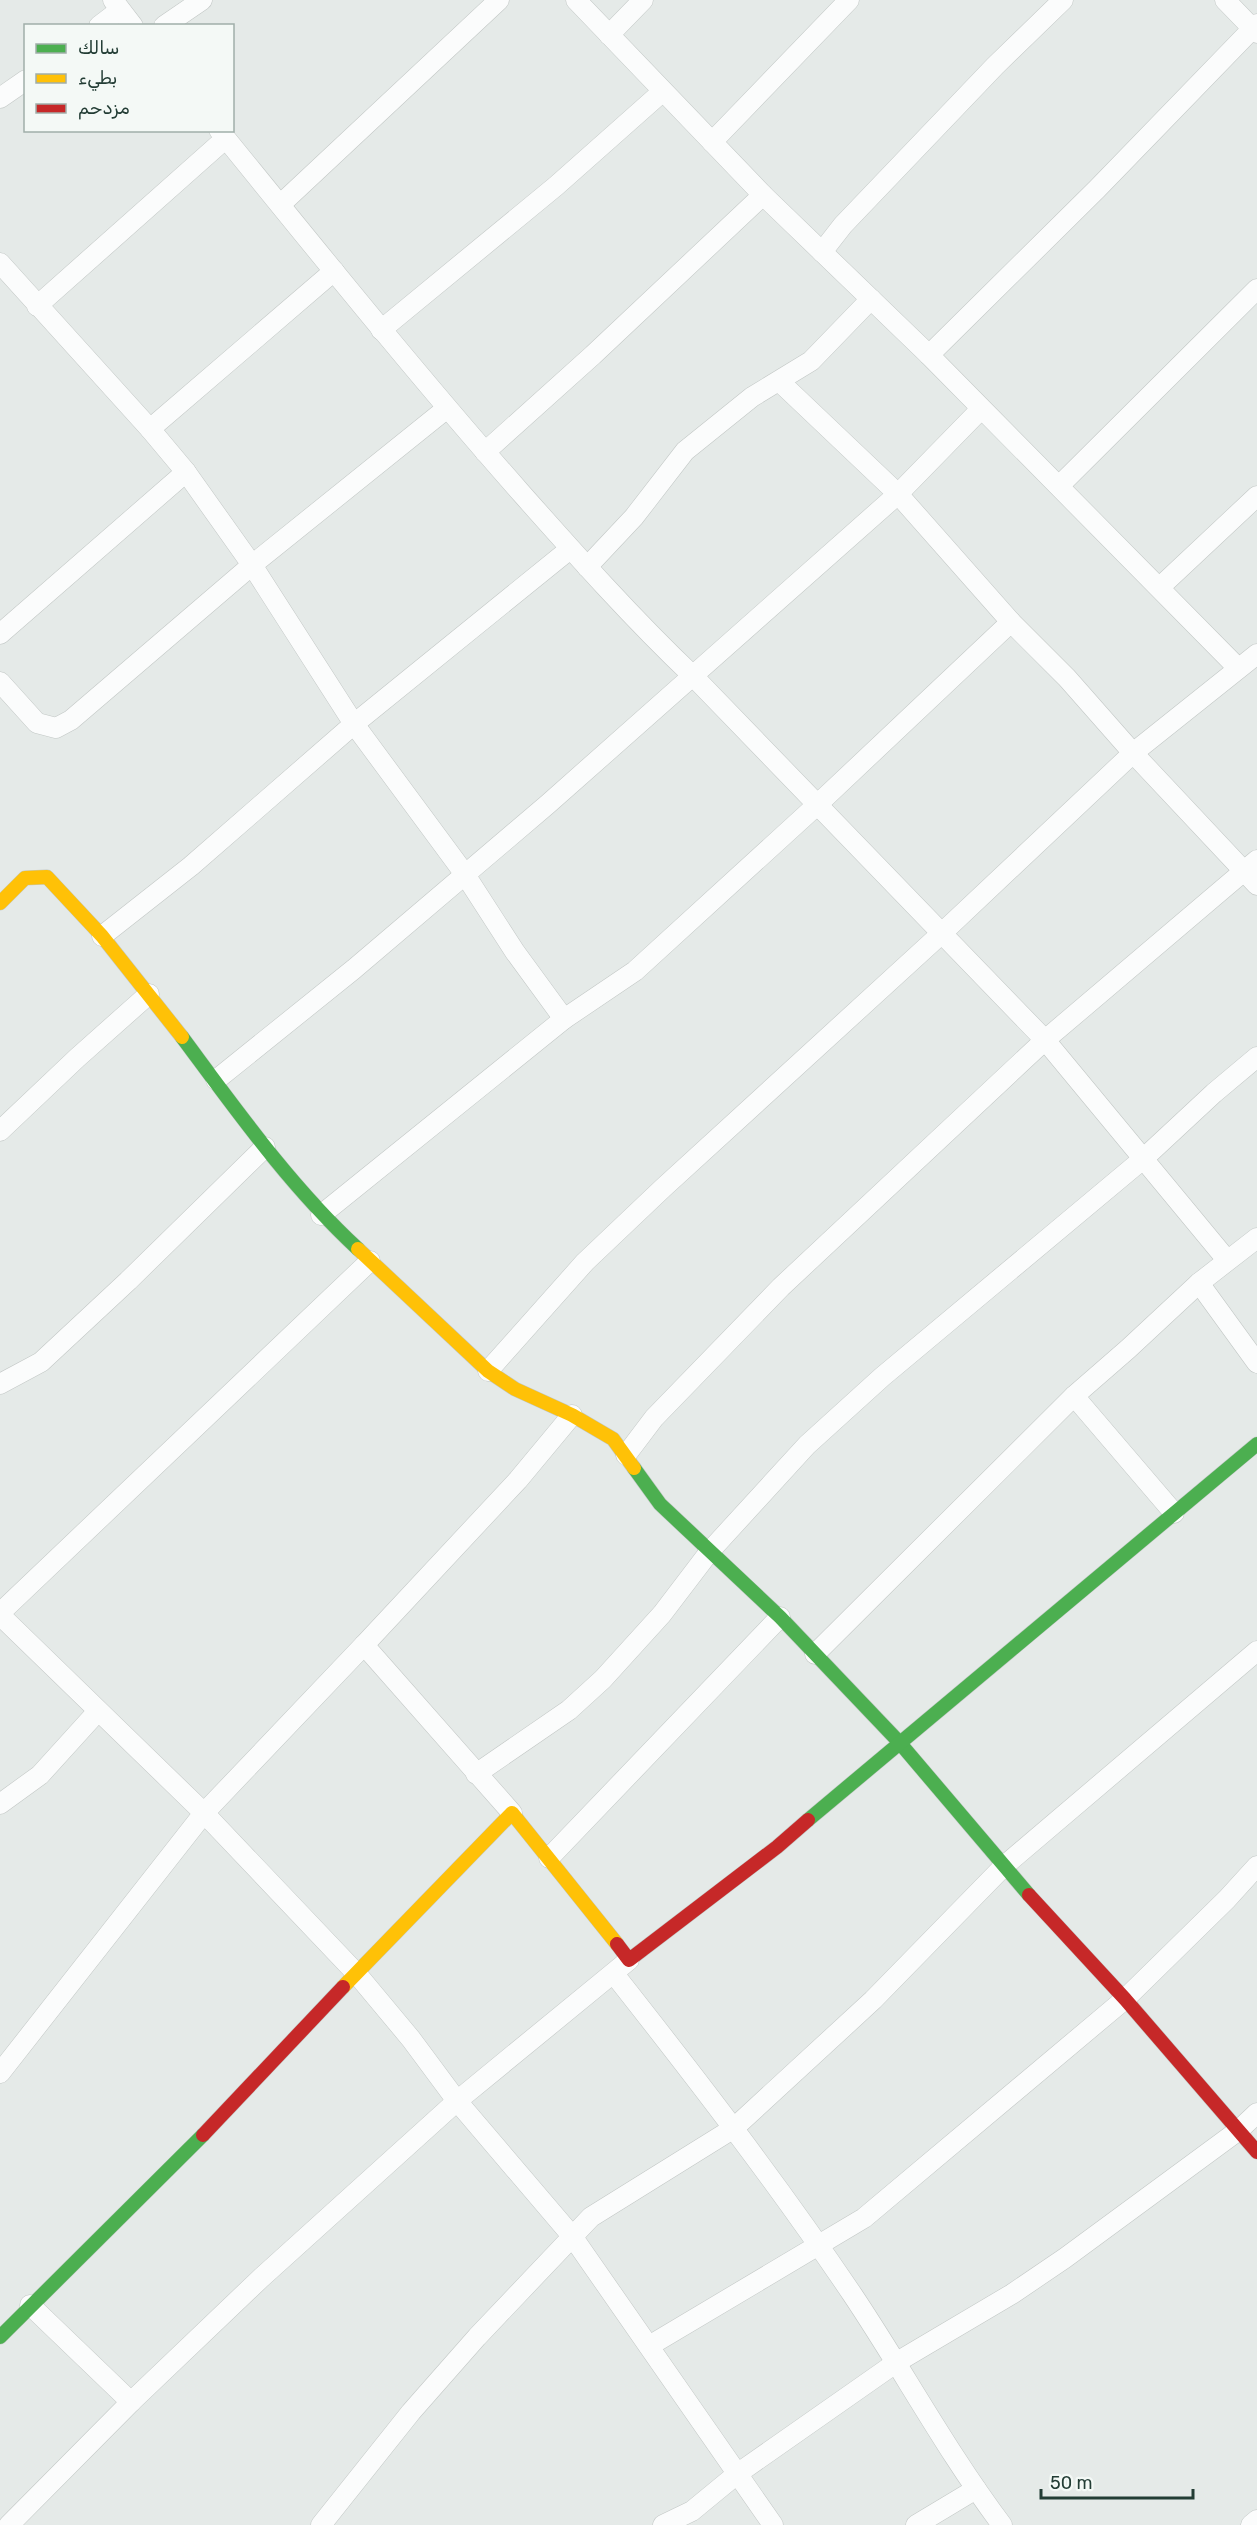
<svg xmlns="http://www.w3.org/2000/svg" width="1257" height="2525" viewBox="0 0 1257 2525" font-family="Rubik,'Noto Naskh Arabic',sans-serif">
<rect width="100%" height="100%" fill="#e5eae8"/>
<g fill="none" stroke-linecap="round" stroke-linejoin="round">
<defs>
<g id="street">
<path d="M113,0L133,26"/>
<path d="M576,0L763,195L929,355L1238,668"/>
<path d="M1225,0L1257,33"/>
<path d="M99,26L120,10"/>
<path d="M164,26L202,0"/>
<path d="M609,35L643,0"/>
<path d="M0,98L26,80"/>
<path d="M219,130C319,253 417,375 522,494C577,556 632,618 693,676L1045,1040L1227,1260"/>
<path d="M712,142L849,0"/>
<path d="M281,204L499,0"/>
<path d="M822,252L843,225L995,66L1063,0"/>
<path d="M0,263L150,429L186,472L252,565L354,724L464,873L515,952L564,1019"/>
<path d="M37,306L225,139"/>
<path d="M381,330L556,186L662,92"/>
<path d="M929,355L1097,189L1257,24"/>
<path d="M780,382L898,494L1011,622L1067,678L1133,753L1257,885"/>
<path d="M150,429L334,271"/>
<path d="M485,452L593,355L763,195"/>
<path d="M1059,486L1257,289"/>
<path d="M587,567L634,517L685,451L752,397L811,361L871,299"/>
<path d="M1160,587L1257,496"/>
<path d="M0,634L186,472"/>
<path d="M0,682L37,723L56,728L71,720L252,565L446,409"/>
<path d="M102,936L191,866L354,724L570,549"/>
<path d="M216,1080L354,969L548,804L898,494L981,409"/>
<path d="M0,1131L77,1058L149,994"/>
<path d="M321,1215L564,1019L635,971L818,804L1011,622"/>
<path d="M1199,1283L1257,1363"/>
<path d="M488,1371L585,1262L663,1188L942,933L1133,753L1257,654"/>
<path d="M0,1384L41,1362L128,1281L265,1147"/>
<path d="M1074,1396L1174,1513"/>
<path d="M626,1455L654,1418L781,1287L1045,1040L1257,860"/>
<path d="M0,1613L370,1261"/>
<path d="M0,1615L204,1813L356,1973L411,2039L457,2101L629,1960"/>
<path d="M815,1654L1074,1396L1128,1349L1199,1283L1257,1238"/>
<path d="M476,1774L569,1710L603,1679L662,1614L710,1551L807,1445L882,1377L1143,1159L1214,1093L1257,1057"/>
<path d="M0,1804L40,1775L98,1711"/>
<path d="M512,1813L364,1645L518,1480L572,1415"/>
<path d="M549,1858L780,1617"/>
<path d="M614,1974C696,2078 777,2183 852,2294C903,2370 947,2452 1002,2525"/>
<path d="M0,2073L204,1813L364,1645"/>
<path d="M30,2305L131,2402"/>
<path d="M649,2346L864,2218L1125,1999L1227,1899L1257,1866"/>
<path d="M9,2525L131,2402L261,2278L457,2101L572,2236L773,2525"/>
<path d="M321,2525L411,2412L477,2337L591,2217L734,2128L873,2000L1004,1866L1257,1651"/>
<path d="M663,2525L692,2511L737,2474L897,2362L1012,2294L1065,2258L1239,2130L1257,2113"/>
<path d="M916,2525L976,2489"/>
<path d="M1251,2525L1257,2520"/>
</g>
<g id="fast">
<path d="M182,1037C237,1111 290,1186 358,1249"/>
<path d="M634,1468L660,1504L780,1617L899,1742L1029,1895"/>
<path d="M808,1820L1257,1444"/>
<path d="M0,2337L203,2135"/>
</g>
<g id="slow">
<path d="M0,903L25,878L47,877L102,936L182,1037"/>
<path d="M358,1249L488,1371L515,1389L572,1415L613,1439L634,1468"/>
<path d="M343,1987L512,1813L617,1944"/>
</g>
<g id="jam">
<path d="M1029,1895L1125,1999L1257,2152"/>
<path d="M617,1944L629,1960L777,1847L808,1820"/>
<path d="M203,2135L343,1987"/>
</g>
</defs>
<use href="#street" stroke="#c2c7c5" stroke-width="21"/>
<use href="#fast" stroke="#c1c8c5" stroke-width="15"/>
<use href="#slow" stroke="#c1c8c5" stroke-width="15"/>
<use href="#jam" stroke="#c1c8c5" stroke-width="15"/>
<use href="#street" stroke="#fbfcfc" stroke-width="20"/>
<use href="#fast" stroke="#4caf50" stroke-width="14"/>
<use href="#slow" stroke="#ffc107" stroke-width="14"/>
<use href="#jam" stroke="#c62828" stroke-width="14"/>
</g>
<rect x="24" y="24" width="210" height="108" fill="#f4f9f6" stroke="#a0aea9" stroke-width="1.5"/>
<rect x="36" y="44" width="30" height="9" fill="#4caf50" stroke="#a0aea9" stroke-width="1.5"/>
<text x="78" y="54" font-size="18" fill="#233d35">سالك</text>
<rect x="36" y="74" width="30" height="9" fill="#ffc107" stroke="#a0aea9" stroke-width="1.5"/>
<text x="78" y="84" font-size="18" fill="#233d35">بطيء</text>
<rect x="36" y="104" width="30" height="9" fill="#c62828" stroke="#a0aea9" stroke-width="1.5"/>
<text x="78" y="114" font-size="18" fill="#233d35">مزدحم</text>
<path d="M1041 2489v9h152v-9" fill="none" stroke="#233d35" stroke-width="3"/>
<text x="1050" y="2489" font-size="18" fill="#233d35" stroke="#f4f9f6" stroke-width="4.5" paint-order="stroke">50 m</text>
</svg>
